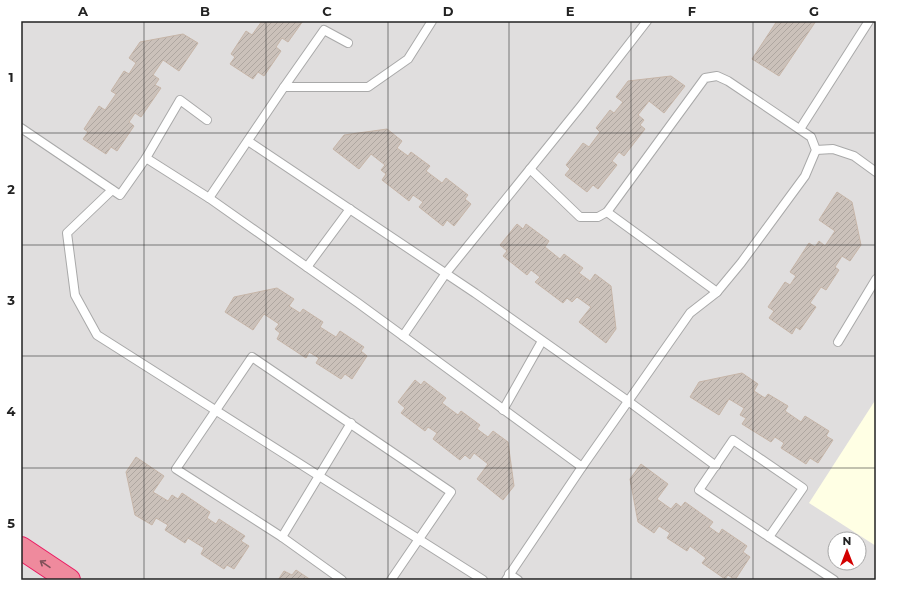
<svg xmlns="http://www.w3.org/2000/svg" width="897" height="601" viewBox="0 0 897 601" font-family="Montserrat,sans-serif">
<defs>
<pattern id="building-hatch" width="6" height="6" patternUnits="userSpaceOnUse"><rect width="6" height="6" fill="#cbc1ba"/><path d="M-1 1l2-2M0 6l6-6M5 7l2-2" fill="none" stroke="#aea6a0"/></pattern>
</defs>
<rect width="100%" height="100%" fill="#f2efe8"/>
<path fill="#e0dede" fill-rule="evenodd" d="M21,21H876V580H21ZM835,539H859V563H835Z"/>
<path fill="#ffffe4" d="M876,399V546L809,503Z"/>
<g fill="url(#building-hatch)" stroke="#c6b5a8">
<path d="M262,21H303L288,42L282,38L276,47L281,51L264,76L258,72L253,79L230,64L235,57L231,54L246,31L252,35Z"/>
<path d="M777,21H816L779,76L752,59Z"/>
<path d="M183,34L198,43L179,71L163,60L153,75L159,79L155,85L161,88L141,117L135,113L129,122L134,126L117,151L111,147L106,154L83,139L88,132L84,129L99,106L105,110L116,94L111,91L124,71L129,74L136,63L129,58L140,42Z"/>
<path d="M671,76L685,86L664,113L649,101L638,115L644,120L640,125L645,129L624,156L619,152L612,161L617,165L598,189L593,185L587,192L565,175L570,169L566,165L583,143L589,147L600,132L596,128L610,110L614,113L623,102L616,97L628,81Z"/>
<path d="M387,129L402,141L397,148L408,156L411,152L430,166L426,171L442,183L446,178L468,195L465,199L471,204L454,226L447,220L443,226L419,207L423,202L413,195L409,201L382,180L386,174L381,170L385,165L371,154L359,169L333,149L344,135Z"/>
<path d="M837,192L852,202L861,245L850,261L842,256L835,267L839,270L826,290L821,287L810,303L816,307L800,330L796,327L792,334L769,318L774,311L768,307L785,282L790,285L796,276L790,272L809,243L815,247L819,241L825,246L835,231L819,220Z"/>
<path d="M517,224L523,229L526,224L549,241L545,247L560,259L564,254L583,268L579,273L590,281L595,274L611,286L616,329L606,343L579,322L591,307L577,297L572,302L567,298L563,303L535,282L540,277L531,270L527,275L503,256L507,251L500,245Z"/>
<path d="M277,288L294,299L289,306L300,313L303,309L323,322L320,327L336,337L340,331L364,347L361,351L367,356L352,379L345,374L341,379L316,363L319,358L309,352L306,358L277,339L280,333L275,329L279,324L264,314L253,330L225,312L234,297Z"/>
<path d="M742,373L758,384L754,391L765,398L768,394L788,406L785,411L801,422L805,416L829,431L826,436L833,440L818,463L810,458L806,464L781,448L784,443L775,437L771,442L742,424L746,418L740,415L744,408L729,399L719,415L690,397L699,382Z"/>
<path d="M415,380L421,385L424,381L446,398L442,403L458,415L461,411L480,425L477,429L488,437L493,431L508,442L514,486L503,500L477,479L488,464L474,453L470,459L465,455L460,460L433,439L437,433L428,427L425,431L401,413L405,408L398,402Z"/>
<path d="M136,457L164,476L153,492L168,501L172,495L178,499L182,493L210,512L207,518L216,524L219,519L245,536L241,541L249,546L234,569L227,565L224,569L201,554L204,548L188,538L185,543L165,530L168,525L156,518L152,525L135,515L126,472Z"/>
<path d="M641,464L668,484L657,499L671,509L676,503L681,507L685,502L713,522L709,527L719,534L722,529L747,546L743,552L750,557L735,580L728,575L725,579L702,563L706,558L690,546L687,551L667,538L670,533L659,526L654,533L638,522L630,479Z"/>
<path d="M296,570L311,580H278L284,571L292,575Z"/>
</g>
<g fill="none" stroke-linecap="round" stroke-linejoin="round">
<defs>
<g id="lane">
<path d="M284,87L324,30L348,43"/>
<path d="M207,120L180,100L146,158L209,198L284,87H368L408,59L432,21"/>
<path d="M21,128L120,195L146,158"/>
<path d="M800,129L869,21"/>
<path d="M248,141L475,293L628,401L716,466"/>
<path d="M816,150L833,149L854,156L876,172"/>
<path d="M112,190L67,233L75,295L97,335L483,580"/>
<path d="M209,198L358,303L582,467"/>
<path d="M607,212L717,292"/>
<path d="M307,267L350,209"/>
<path d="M403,336L446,273L581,106L647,21"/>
<path d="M838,342L876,279"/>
<path d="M503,410L542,341"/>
<path d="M733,440L803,488L769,537L699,490Z"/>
<path d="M282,537L351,423"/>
<path d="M769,537L834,580"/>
<path d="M509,574L518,580"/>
<path d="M342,580L282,537L176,469L252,357L451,492L391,580"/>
<path d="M506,580L582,467L690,313L717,292L741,263L805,176L816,150L811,137L728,81L717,76L705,78L607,212L598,217H580L530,169"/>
</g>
<path id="highway" d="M21,548L69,580"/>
</defs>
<use href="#lane" stroke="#a9a9a9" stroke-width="10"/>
<use href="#highway" stroke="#eb1a62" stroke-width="24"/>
<use href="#lane" stroke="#fff" stroke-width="8"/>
<use href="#highway" stroke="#ef8a9d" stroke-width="22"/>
</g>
<defs><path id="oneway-shaft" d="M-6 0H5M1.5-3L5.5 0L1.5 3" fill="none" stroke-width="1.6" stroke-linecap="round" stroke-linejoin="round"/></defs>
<use stroke="#7e5159" href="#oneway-shaft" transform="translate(45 564) rotate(-146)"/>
<path fill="none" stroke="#222" stroke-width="1" stroke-opacity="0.55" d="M144,21V580M266,21V580M388,21V580M509,21V580M631,21V580M753,21V580M21,133H876M21,245H876M21,356H876M21,468H876"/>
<rect width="897" height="601" fill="none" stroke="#ffffff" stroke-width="44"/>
<g transform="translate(847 551)"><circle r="19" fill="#ffffff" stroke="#a7a7a7"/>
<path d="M0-3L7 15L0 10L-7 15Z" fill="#d30000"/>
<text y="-6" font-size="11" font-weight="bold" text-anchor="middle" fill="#222222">N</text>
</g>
<rect x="22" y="22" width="853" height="557" fill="none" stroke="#222" stroke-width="1.5"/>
<g font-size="13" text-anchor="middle" font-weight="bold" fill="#222">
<text x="83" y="16">A</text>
<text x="205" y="16">B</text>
<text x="327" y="16">C</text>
<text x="448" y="16">D</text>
<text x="570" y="16">E</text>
<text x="692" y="16">F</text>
<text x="814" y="16">G</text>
<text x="11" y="82">1</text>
<text x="11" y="194">2</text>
<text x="11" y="305">3</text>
<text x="11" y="416">4</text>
<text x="11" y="528">5</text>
</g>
</svg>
